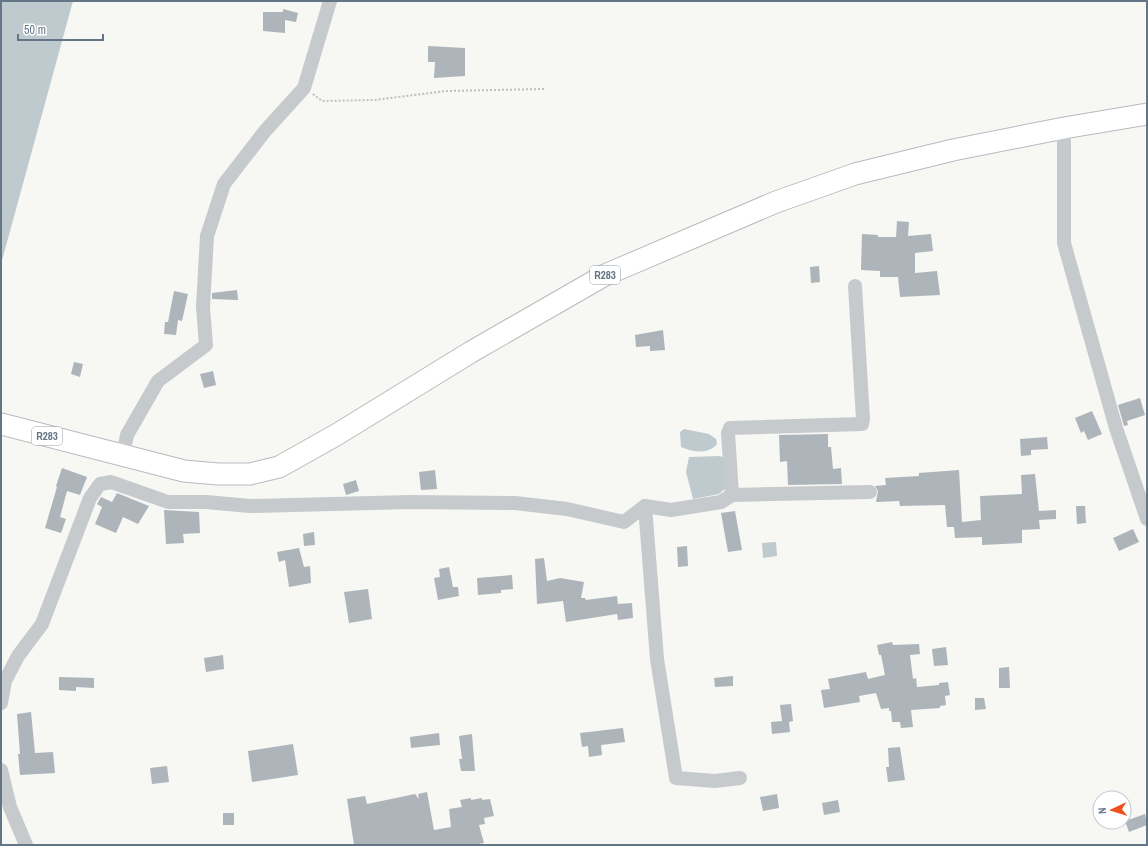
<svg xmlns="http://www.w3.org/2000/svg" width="1148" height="846" viewBox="0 0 1148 846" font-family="'Archivo Narrow',sans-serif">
<rect width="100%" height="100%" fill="#f7f7f3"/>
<g fill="#bfcacf">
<path d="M1,1H73L1,264Z"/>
<path d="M684,429L709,434L716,439L717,444C708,455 693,452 681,447L680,432Z"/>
<path d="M720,456L724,458L727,487L719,494L693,499L686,472L689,457Z"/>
<path d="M776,542L777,556L763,558L762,543Z"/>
</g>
<g fill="#adb5bb">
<path d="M283,9L298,13L296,22L285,20V33L263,31V12H283Z"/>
<path d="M428,46L465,48V76L434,78L435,62H428Z"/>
<path d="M897,221L909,222L908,236L931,234L933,251L915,253V273L937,271L940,295L900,297L898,277H880V271L861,270L862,234L878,235V237H896Z"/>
<path d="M819,266L820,282L811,283L810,267Z"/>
<path d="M237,290L238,300L212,299V293Z"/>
<path d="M174,291L188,294L182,321L178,320L176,335L164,334L165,322H168Z"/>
<path d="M663,330L665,350L650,351V346L636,347L635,335Z"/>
<path d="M74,362L83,364L80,377L71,374Z"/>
<path d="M213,371L216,385L204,388L200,374Z"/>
<path d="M1140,398L1145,415L1127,421L1128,425L1124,426L1118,405Z"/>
<path d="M1092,411L1102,434L1088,440L1084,431L1081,433L1075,418Z"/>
<path d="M828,434V447H831L833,469L841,468L842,484L788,485L787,461L780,462L779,435Z"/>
<path d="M1047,437L1048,449L1031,450V455L1021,456L1020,439Z"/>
<path d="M62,468L87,477L80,495L67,491L60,517L66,519L61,533L45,528L57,487L56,486Z"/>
<path d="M435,470L437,489L421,490L419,472Z"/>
<path d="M959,470L962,522L981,520L980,496L1022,494L1021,475L1035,474L1039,511L1056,510V519L1039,520L1040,529L1022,530V543L982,545V537L955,538L954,527H947L945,505L900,506L899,501L876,502L878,491L875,486L886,485L885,478L919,476V473Z"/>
<path d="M356,480L359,491L346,495L343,484Z"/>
<path d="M117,493L149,506L138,524L123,517L116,533L95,524L102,507L97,504L101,497L112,502Z"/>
<path d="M1076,506H1085L1086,523L1077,524Z"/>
<path d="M164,510L199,512L200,533L183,534L184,543L166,544Z"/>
<path d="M735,511L742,550L728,552L721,513Z"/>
<path d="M1133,529L1139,542L1119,551L1113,538Z"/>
<path d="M314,532L315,545L304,546L303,534Z"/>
<path d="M687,546L688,566L678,567L677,547Z"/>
<path d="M299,548L304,567L310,566L311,583L289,587L285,560L279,562L277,552Z"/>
<path d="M544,558L547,581L560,578L584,582L581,598H585L586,600L617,596L618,604L632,603L633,618L618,620L617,614L566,622L563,601L537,604L535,559Z"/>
<path d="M449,567L453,587H458L459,596L438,600L434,578L440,577L439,569Z"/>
<path d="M512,575L513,589L501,590V593L478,595L477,578Z"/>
<path d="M368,589L372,619L349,623L344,592Z"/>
<path d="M892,642L893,645L919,644L920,654L910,655L913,679L916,678L917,687L939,685V683L948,682L950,695L945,696L946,705L940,706V708L911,710L913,727L901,728L900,722H892L891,711H889V708L881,709L876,693L859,696L860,702L824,708L821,690L830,689L828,679L866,672L868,679L885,675L881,655H879L877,645Z"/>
<path d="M946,647L948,665L934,666L932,649Z"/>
<path d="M223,655L224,669L206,672L204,658Z"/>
<path d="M1009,667L1010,688H999V668Z"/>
<path d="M733,676V686L715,687L714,678Z"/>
<path d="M59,677L94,678V688L76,687V691L59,690Z"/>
<path d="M975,698H984L986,709L975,710Z"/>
<path d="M791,704L793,721L789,722L790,732L772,734L771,722L782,721L780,705Z"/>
<path d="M31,712L35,753L53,752L55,773L20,775L18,754H20L17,714Z"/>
<path d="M623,728L625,742L601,745L602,755L589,757L588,746L582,747L580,733Z"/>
<path d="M439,733L440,745L411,748L410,737Z"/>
<path d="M472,734L475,771H461L459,759H462L459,736Z"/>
<path d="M293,744L298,775L252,782L248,751Z"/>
<path d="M900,747L905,780L888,782L886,767H889L888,748Z"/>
<path d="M167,766L169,782L152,784L150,768Z"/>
<path d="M427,792L434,830L451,827L449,809L462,807L460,800L471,798V800L482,798V800L490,799L494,816L484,818L485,824L479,825L484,843L474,845L468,844L354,845L347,799L365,796L367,804L415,794L419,799L418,794Z"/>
<path d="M777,794L779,808L763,811L760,797Z"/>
<path d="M838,800L840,812L824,815L822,803Z"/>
<rect x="223" y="813" width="11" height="12"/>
<path d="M1145,814L1147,825L1129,832L1125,821Z"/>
</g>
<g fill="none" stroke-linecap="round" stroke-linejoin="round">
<defs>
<path id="primary" d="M1,424L184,471L218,474H250L279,467L336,435L471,352L605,275L776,202L855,174L953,150L1064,128L1147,114"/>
</defs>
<use href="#primary" stroke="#b7bbbf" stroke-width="23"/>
<path stroke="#bdc0c2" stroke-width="2" stroke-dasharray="2 2" stroke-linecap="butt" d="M313,94L322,101L374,100L447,91L544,89"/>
<g stroke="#c6cacd" stroke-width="14">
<path d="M1064,128V243L1116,428L1147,519"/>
<path d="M123,455L127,435L158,381L206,345L203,307L207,236L224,184L265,131L304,88L330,1"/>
<path d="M732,495L728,433L730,428L862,424L863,419L855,286"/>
<path d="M645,506L657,659L676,778L715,781L740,778"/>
<path d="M1,703L5,681L18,656L42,624L90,498L100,484L111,482L168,502H206L250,506L411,502L515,503L567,509L624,522L645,506L671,510L721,502L732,495L870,492"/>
<path d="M1,770L10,807L26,845"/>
</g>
<use href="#primary" stroke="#fff" stroke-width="21"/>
</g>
<g text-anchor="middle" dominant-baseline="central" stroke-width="4" stroke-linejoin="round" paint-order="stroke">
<g fill="#fff" stroke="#929faa" stroke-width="1">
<rect x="590" y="266" width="30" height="18" rx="3"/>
<rect x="32" y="427" width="30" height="18" rx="3"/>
</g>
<g font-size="11" font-weight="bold" fill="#647686">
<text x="605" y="275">R283</text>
<text x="47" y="436">R283</text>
</g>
</g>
<rect width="1148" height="846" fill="none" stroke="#647686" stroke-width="4"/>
<g transform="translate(1112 810) rotate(266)"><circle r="19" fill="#ffffff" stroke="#c1c8cf"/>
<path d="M0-3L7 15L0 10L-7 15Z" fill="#ee511d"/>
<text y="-6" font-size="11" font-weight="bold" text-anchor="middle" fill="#647686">N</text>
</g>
<path d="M18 34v6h85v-6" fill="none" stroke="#647686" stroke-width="2"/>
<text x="24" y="34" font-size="12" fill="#647686" stroke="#ffffff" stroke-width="3" paint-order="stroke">50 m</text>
</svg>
